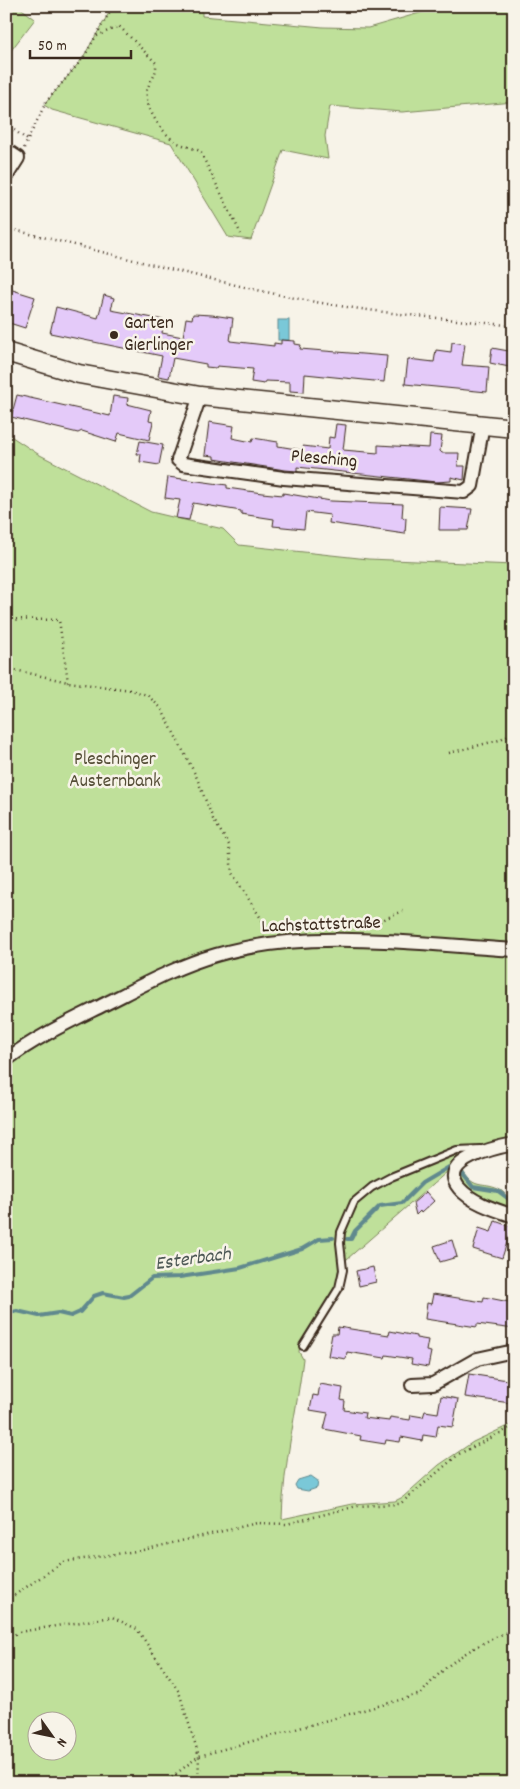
<svg xmlns="http://www.w3.org/2000/svg" width="520" height="1789" viewBox="0 0 520 1789" font-family="Dekko,sans-serif">
<rect width="100%" height="100%" fill="#f7f3e8"/>
<filter id="ink" filterUnits="userSpaceOnUse"><feTurbulence type="fractalNoise" baseFrequency=".02" numOctaves="2"/><feDisplacementMap in="SourceGraphic" scale="10" xChannelSelector="R" yChannelSelector="G"/><feConvolveMatrix kernelMatrix="1 2 1 2 8 2 1 2 1" color-interpolation-filters="sRGB"/></filter>
<g filter="url(#ink)">
<g fill="#bfe09a" stroke="#7d855c" fill-rule="evenodd">
<path d="M6,6H18L35,19L6,57Z"/>
<path d="M113,6H202V16L323,27L368,28L444,6H514V102L402,112L330,106L325,136L328,159L283,150L251,240L228,237L171,143L52,110L44,105L82,59Z"/>
<path d="M6,433L38,454L151,512L223,529L239,545L368,559L514,565V945L326,936L162,970L113,991L63,1017L6,1053Z"/>
<path d="M347,946L404,947L514,955V1140L461,1157L448,1171L339,1266L335,1291L300,1343L299,1352L303,1359C297,1412 283,1464 282,1519L352,1504L395,1501L403,1497L439,1465L473,1442L514,1423V1783H6V1066C42,1038 84,1019 125,999C156,984 189,967 222,958C263,948 305,948 347,946ZM38,1722H68V1752H38Z"/>
<path d="M460,1171H463C474,1190 483,1182 498,1189C504,1191 508,1198 514,1202V1212C493,1205 474,1196 460,1180Z"/>
</g>
<g fill="#7ac8d8" stroke="#61898e">
<rect x="278" y="320" width="11" height="20"/>
<path d="M311,1476L318,1481L317,1488L308,1491L297,1489L295,1485L298,1480Z"/>
</g>
<g fill="none" stroke-linecap="round" stroke-linejoin="round">
<g stroke="#61898e" stroke-width="4">
<path d="M462,1173L473,1187L498,1191L514,1203"/>
<path d="M347,1239H351L355,1231L380,1206L402,1203L422,1183L449,1167"/>
<path d="M6,1314L17,1311L39,1316L58,1313L71,1316L80,1312L94,1296L103,1293L124,1297L129,1296L152,1278L180,1277L240,1268L302,1249L319,1239L333,1238"/>
</g>
</g>
<g fill="#e4caf9" stroke="#3b2a1e">
<path d="M6,288L35,297L25,328L6,322Z"/>
<path d="M104,295L114,298L111,310L164,320L162,333L183,337L186,318L192,319L193,314L212,315L233,318L230,341L274,346V343L281,344V340L295,341V344L301,345L300,349L387,356L384,382L305,374L304,392L290,391V382L265,381L264,384L251,382L253,369L217,366L216,368L206,367V364L173,358L169,378L158,376L162,356L50,333L56,307L98,318Z"/>
<path d="M452,342L465,344L462,365L489,367L487,392L405,384L408,359L434,362L436,350L451,352Z"/>
<path d="M492,348L514,352V368L490,363Z"/>
<path d="M17,395L110,416L113,396L128,398L127,404L151,410L149,421L153,422L149,440L119,433L116,442L82,431L78,433L11,417Z"/>
<path d="M209,422L234,426L232,438L252,442L253,438L278,442V446L302,450L303,446L328,449L329,437L334,438L336,424L346,425L343,450L378,453V445L429,448L430,435L442,436L440,451L442,453H459L458,466H465L464,480L451,477V481L436,482L297,467V471L285,470L214,459V456L205,455Z"/>
<path d="M140,441L163,445L159,465L140,462L141,454H137Z"/>
<path d="M168,477L227,485V488L262,493L283,495V493L331,501L403,504L402,517L406,518L405,534L329,523L330,515L306,512L304,529L273,526L274,519L241,514V511L193,503L189,520L176,518L180,500L165,498Z"/>
<path d="M440,507L472,509L468,530H439Z"/>
<path d="M426,1192L434,1201L421,1213L420,1211L416,1215L413,1203Z"/>
<path d="M495,1221L512,1227L502,1258L473,1249L479,1228L491,1232Z"/>
<path d="M452,1240L457,1257L440,1262L434,1246Z"/>
<path d="M373,1267L376,1282L359,1286L356,1271Z"/>
<path d="M433,1294L483,1302L484,1297L514,1303V1329L477,1324V1327L425,1319L427,1303L431,1304Z"/>
<path d="M338,1327L389,1335L390,1331L416,1336V1338L428,1340L426,1351L431,1352L428,1367L411,1364L412,1359L386,1355L385,1358L347,1352L346,1359L328,1356L332,1334H337Z"/>
<path d="M469,1374L514,1381L511,1403L465,1397Z"/>
<path d="M320,1384L343,1388L341,1400L345,1401L344,1410L365,1413L364,1418L389,1421L390,1417L410,1420L411,1415L423,1417L425,1411L438,1413L441,1396L458,1399L453,1427L438,1425L436,1437L423,1435L422,1441L401,1437L400,1442L386,1440L385,1444L360,1440L361,1436L324,1429L328,1413L310,1410L313,1395L318,1396Z"/>
</g>
<g fill="none" stroke-linecap="round" stroke-linejoin="round">
<defs>
<path id="service" d="M303,1346L339,1288L343,1270L340,1243L341,1232L354,1202L372,1187L391,1177L457,1150L480,1149"/>
<g id="minor">
<path d="M6,150L18,158L6,177"/>
<path d="M200,396L178,460L183,464L284,478L464,492L472,486L483,424"/>
<path d="M6,1060C36,1037 71,1021 105,1004C141,986 177,966 216,955C307,928 419,944 514,950"/>
<path d="M514,1144C498,1147 436,1160 459,1188C472,1203 496,1210 514,1216"/>
<path d="M412,1385L433,1384L477,1359L514,1351"/>
</g>
<path id="secondary" d="M6,352L79,374L200,396L514,428"/>
</defs>
<use href="#service" stroke="#3b2a1e" stroke-width="10"/>
<use href="#minor" stroke="#3b2a1e" stroke-width="16"/>
<use href="#secondary" stroke="#3b2a1e" stroke-width="21"/>
<g stroke="#3b2a1e" stroke-width="2.5" stroke-dasharray="1 4" stroke-linecap="butt">
<path d="M97,36L119,26L156,63C157,78 149,79 147,92C144,108 164,136 178,143C185,146 193,148 200,151L241,234"/>
<path d="M6,124L29,141"/>
<path d="M24,148L46,102L84,57L113,6"/>
<path d="M6,228C97,250 188,275 280,295C354,311 430,317 506,325"/>
<path d="M6,619L59,620L68,682"/>
<path d="M6,668L68,682L131,690L147,695L161,708L196,776L213,819L229,845L232,873L269,931"/>
<path d="M449,753L499,740L514,732"/>
<path d="M366,927L403,911"/>
<path d="M6,1601L63,1562L143,1550L257,1523L287,1524L357,1506L400,1504L459,1454L514,1426"/>
<path d="M6,1639L19,1632L112,1617L137,1629L179,1692L199,1756L198,1783"/>
<path d="M164,1783L199,1756L421,1694C448,1660 474,1646 514,1629"/>
</g>
<use href="#service" stroke="#f7f3e8" stroke-width="6"/>
<use href="#minor" stroke="#f7f3e8" stroke-width="12"/>
<use href="#secondary" stroke="#f7f3e8" stroke-width="18"/>
</g>
</g>
<circle fill="#3b2a1e" stroke="#f7f3e8" stroke-width="2" cx="114" cy="335" r="5"/>
<g text-anchor="middle" dominant-baseline="central" stroke-width="5" stroke-linejoin="round" paint-order="stroke">
<g font-size="19" fill="#3b2a1e" stroke="#f7f3e8" text-anchor="start">
<text x="124" y="324">Garten<tspan x="124" dy="22">Gierlinger</tspan></text>
</g>
<g font-size="19" fill="#3b2a1e" stroke="#f7f3e8">
<text transform="translate(324 460) rotate(5)">Plesching</text>
<text transform="translate(321 926) rotate(-2)">Lachstattstraße</text>
</g>
<g font-size="19" fill="#554e37" stroke="#f7f3e8">
<text x="115" y="760">Pleschinger<tspan x="115" dy="22">Austernbank</tspan></text>
</g>
<g font-size="20" font-style="italic" fill="#4e5956" stroke="#f7f3e8">
<text transform="translate(193 1260) rotate(-8)">Esterbach</text>
</g>
</g>
<rect width="520" height="1789" fill="none" stroke="#f7f3e8" stroke-width="25"/>
<rect x="12" y="12" width="495" height="1764" fill="none" stroke="#3b2a1e" stroke-width="2" filter="url(#ink)"/>
<g transform="translate(52 1736) rotate(123)"><circle r="24" fill="#f7f3e8" stroke="#aca397"/>
<path d="M0-4L9 19L0 12L-9 19Z" fill="#3b2a1e"/>
<text y="-8" font-size="14" font-weight="bold" text-anchor="middle" fill="#3b2a1e">N</text>
</g>
<path d="M30 50v8h101v-8" fill="none" stroke="#3b2a1e" stroke-width="2.5"/>
<text x="38" y="50" font-size="15" fill="#3b2a1e" stroke="#f7f3e8" stroke-width="4" paint-order="stroke">50 m</text>
</svg>
